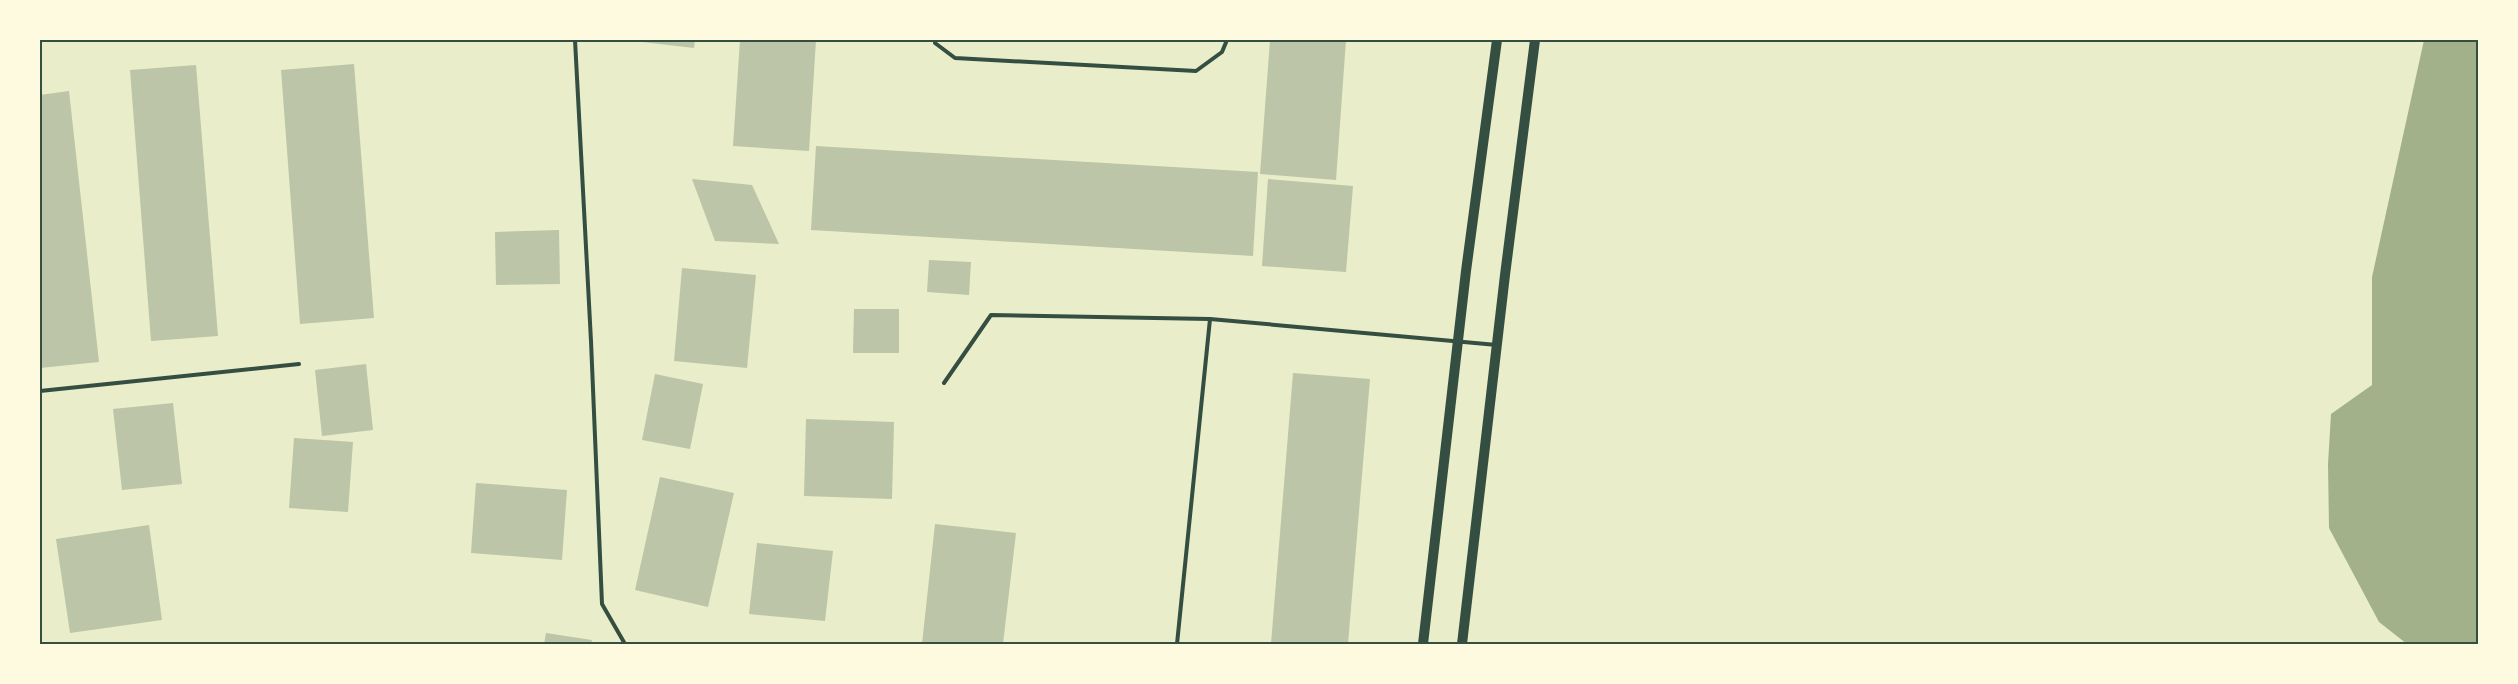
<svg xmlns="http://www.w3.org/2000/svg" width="2518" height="684" viewBox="0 0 2518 684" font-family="'Alegreya Sans',sans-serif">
<rect width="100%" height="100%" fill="#e9edc9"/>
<path fill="#a3b18a" d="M2424,40H2478V644H2407L2379,622L2329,528L2328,464L2331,414L2372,385V277Z"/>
<g fill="#bcc5a7">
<path d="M625,40H695L694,48Z"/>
<path d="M740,40H816L809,151L733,146Z"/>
<path d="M1270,40H1346L1336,180L1260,174Z"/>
<path d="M354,64L374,318L300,324L281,70Z"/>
<path d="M196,65L218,336L151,341L130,70Z"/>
<path d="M69,91L99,362L40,368V95Z"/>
<path d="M816,146L1258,172L1253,256L811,230Z"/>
<path d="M692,179L752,185L779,244L715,241Z"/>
<path d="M1268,179L1353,186L1346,272L1262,266Z"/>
<path d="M559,230L560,284L496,285L495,232Z"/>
<path d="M929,260L971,262L969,295L927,292Z"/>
<path d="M682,268L756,275L747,368L674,361Z"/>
<path d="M854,309H899V353H853Z"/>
<path d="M366,364L373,430L322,436L315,370Z"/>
<path d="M1293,373L1370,379L1348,644H1271Z"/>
<path d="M655,374L703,384L690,449L642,440Z"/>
<path d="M173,403L182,484L122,490L113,409Z"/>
<path d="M806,419L894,422L892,499L804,496Z"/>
<path d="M294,438L353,442L348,512L289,508Z"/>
<path d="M660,477L734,493L708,607L635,590Z"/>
<path d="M476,483L567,490L562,560L471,553Z"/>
<path d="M935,524L1016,533L1003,644H922Z"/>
<path d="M149,525L162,620L70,633L56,539Z"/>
<path d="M757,543L833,551L825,621L749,614Z"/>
<path d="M546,633L592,640L591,644H544Z"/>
</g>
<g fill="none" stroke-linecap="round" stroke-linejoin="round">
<g stroke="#344e41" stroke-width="4">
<path d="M575,40L591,341L602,604L625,644"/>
<path d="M935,40V43L955,58L1196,71L1222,52L1227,40"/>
<path d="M944,383L991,315L1210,319"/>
<path d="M40,391L299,364"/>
<path d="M1177,644L1210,319L1497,345"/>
</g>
<g stroke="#344e41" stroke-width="10">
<path d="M1423,644L1466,271L1497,40"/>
<path d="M1462,644L1505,275L1535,40"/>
</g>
</g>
<rect width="2518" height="684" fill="none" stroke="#fefae0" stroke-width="82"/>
<rect x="41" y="41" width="2436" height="602" fill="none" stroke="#344e41" stroke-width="2"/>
</svg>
